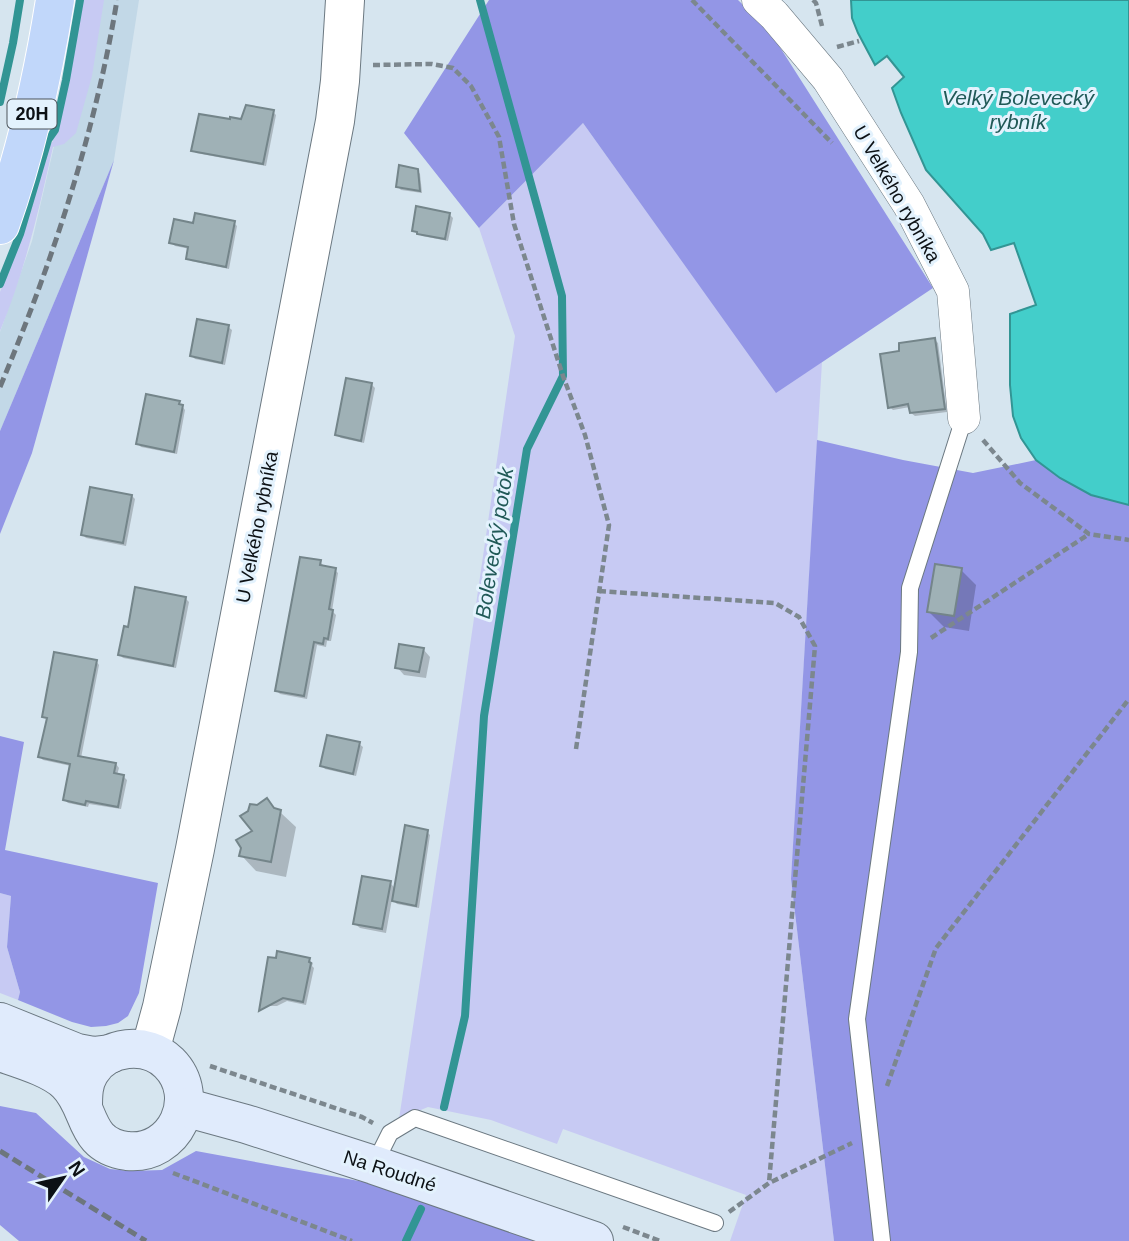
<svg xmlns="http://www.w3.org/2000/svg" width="1129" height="1241" viewBox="0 0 1129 1241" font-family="Helvetica,sans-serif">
<rect width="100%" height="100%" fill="#d6e5ef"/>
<path fill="#c2d8e7" d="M88,0H139L114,160L0,431V332L32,241Z"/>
<g fill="#c7caf3">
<path d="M76,0H104L92,76L76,133L64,144L53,147C39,209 25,271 0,331V292L31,210L49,146L53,141L51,131L69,51Z"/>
<path d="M583,123L776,392L822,362L791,879L834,1241H730L746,1195L563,1129L557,1144L491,1120L428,1107L399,1119L454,756L515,336L479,228Z"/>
<path d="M0,893L11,896L7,947L20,992L18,1000L0,993Z"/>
</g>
<g fill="#9396e6">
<path d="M489,0H738L769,30L933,288L776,393L583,123L479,228L404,133Z"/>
<path d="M114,160L32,453L0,534V431Z"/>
<path d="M817,440L903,460L973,473L1036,460L1060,478L1091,495L1129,505V1241H834L791,879Z"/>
<path d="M0,736L24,742L5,850L158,883L139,993L128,1016L118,1023L106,1026L91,1027L72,1022L18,1000L20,992L7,947L11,896L0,893Z"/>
<path d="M0,1106L36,1113L84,1157L110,1169L130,1171L162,1170L196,1151L397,1188L537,1241H19L0,1225Z"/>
</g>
<path fill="#43ceca" stroke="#329594" stroke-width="2" d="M851,0H1129V505L1091,495L1060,478L1036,460L1021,438L1013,416L1010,385V314L1036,305L1014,243L991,250L983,234L926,170L901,113L892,88L904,77L887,56L875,65L858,33L852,18Z"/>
<g fill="#0003">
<path d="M273,112L276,115L266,166L196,153L193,150L242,121Z"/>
<path d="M417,170L420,174L422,193L401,190L397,186Z"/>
<path d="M449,214L453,218L448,241L422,236L413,230Z"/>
<path d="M234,223L237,226L229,269L191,261L188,258L190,249L175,246L171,242L195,225Z"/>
<path d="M228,327L232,330L225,365L195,359L192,356Z"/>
<path d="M935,340L938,343L947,412L915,416L911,413L910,407L893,410L890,407L901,352Z"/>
<path d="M371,384L375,388L364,443L341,438L337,435Z"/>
<path d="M179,402L185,410L177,454L141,447L138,444Z"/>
<path d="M132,496L135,499L126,546L86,538L83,535Z"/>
<path d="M320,562L323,565V568L335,570L338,573L332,611L336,615L331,641H327L326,647L317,645L307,699L280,694L276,690Z"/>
<path d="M961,570L976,585L969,631L944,627L929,612Z"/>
<path d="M186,599L189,602L176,668L123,658L120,655Z"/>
<path d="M423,649L430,657L426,678L404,675L397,667Z"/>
<path d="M96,661L99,665L81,758L116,764L119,768L117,775L124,777L127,780L121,809L89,804L88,807L68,803L65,800L71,766L43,760L40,757L48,720L44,716Z"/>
<path d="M359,744L363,747L356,776L325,769L322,765Z"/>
<path d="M267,800L296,827L286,877L256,871L241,855L255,831L257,807Z"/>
<path d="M427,832L430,835L419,908L397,904L392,899L386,933L360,928L355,924L390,883L396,889Z"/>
<path d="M309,960L313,963L312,966L314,968L306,1005L287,1001L277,1006H265Z"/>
</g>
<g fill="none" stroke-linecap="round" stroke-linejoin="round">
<g stroke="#329594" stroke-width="8">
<path d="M0,102L13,43L20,0"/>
<path d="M0,284L20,234L48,140L55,130L66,80L80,0"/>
<path d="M444,1107L465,1016L484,716L527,449L563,376L562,296L480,0"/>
<path d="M406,1241L421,1209"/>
</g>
</g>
<g fill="#9fb1b6" stroke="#74858a" stroke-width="2">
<path d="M246,105L274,110L263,164L191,151L199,114L230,119V117L241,119Z"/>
<path d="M399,165L418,169L420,191L396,187Z"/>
<path d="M416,206L450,213L445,239L417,234V232L412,231Z"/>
<path d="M195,213L235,221L226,267L186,259L188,247L169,243L174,219L193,223Z"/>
<path d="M197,319L229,325L222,363L190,356Z"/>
<path d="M935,338L945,409L910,413L908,404L888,408L880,354L899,351V343Z"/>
<path d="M346,378L372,383L361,441L335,435Z"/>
<path d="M146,394L180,401L179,404L183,405L174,452L136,444Z"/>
<path d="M90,487L132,495L123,543L81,535Z"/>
<path d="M300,557L321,560L320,565L336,568L329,609L333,610L328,639L324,638L323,644L314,642L304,696L275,691Z"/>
<path d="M935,564L962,568L954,616L927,612Z"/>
<path d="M135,587L186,597L173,666L118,655L124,626L128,627Z"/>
<path d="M399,644L424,648L419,672L395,668Z"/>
<path d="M54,652L97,660L78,756L116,763L114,773L124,775L118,807L86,801L85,805L63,800L70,764L38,757L47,718L42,717Z"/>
<path d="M327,735L360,742L353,774L320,766Z"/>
<path d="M267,798L274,808L281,810L271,862L239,856L241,848L236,840L252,831L240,816L248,811L250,804L257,805Z"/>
<path d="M405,825L428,830L416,906L392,901Z"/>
<path d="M362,876L391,881L382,929L353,924Z"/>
<path d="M277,951L310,958L309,962L311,963L303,1002L283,998L259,1011L268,957L276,958Z"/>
</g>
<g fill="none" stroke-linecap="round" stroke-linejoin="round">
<defs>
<g id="service">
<path d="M374,1165L390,1133L415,1118L715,1223"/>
<path d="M882,1241L857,1019L909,652L910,588L964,418"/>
</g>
<path id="minor" d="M758,0L774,15L828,79L909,205L953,291L964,418"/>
<path id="tertiary" d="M150,1051L162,1007L195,849L335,121L340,81L345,0"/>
<g id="secondary">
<path d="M0,1022L77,1053L93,1056L110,1054"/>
<path d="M0,1052C20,1059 52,1068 67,1083C92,1107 82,1145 127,1151C175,1156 203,1097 169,1063C147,1041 106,1045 90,1072C83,1083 83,1095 83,1108"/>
<path d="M184,1107L246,1124L374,1165L594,1241"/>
</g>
<path id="primary" d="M0,225C26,152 43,76 55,0"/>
</defs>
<use href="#service" stroke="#6b7881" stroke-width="18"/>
<use href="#minor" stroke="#6b7881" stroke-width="33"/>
<use href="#tertiary" stroke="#6b7881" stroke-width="40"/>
<use href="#secondary" stroke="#6b7881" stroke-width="40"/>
<use href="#primary" stroke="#fff" stroke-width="40"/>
<g stroke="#7c878e" stroke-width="4.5" stroke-dasharray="7 3.5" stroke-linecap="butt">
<path d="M692,0L832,143"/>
<path d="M813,0L816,3L822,26"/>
<path d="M837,47L859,41"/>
<path d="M373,65L432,64L453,68L471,86L499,137L514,224L563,376L585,435L609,525L576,749"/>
<path d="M983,440L1020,483L1089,534L1129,540"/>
<path d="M599,591L775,603L799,617L815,646L769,1183"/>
<path d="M931,638L1089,534"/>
<path d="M210,1066L362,1117L373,1123"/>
<path d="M887,1086L936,948L1129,699"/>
<path d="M173,1173L352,1241"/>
<path d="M729,1212L769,1183L852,1143"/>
<path d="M623,1227L660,1241"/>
</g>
<use href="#service" stroke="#fff" stroke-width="16"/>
<use href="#minor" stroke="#fff" stroke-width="32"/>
<use href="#tertiary" stroke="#fff" stroke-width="38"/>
<use href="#secondary" stroke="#e0ebfc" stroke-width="38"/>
<use href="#primary" stroke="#c1d7fa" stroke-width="38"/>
<g stroke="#6d767d" stroke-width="5" stroke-dasharray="10 5" stroke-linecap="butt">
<path d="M0,387C52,263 95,134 117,0"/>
<path d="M0,1151L146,1241"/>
</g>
</g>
<g text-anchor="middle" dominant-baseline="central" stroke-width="6" stroke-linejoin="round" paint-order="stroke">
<rect fill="#e3f2fd" stroke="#4c545b" stroke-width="2" x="7.5" y="99.5" width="49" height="29" rx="5"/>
<g font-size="18" font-weight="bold" fill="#0c1115">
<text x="32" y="114">20H</text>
</g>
<g font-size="19" fill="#0c1115" stroke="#e3f2fd">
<text transform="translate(897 194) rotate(60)">U Velkého rybníka</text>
<text transform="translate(257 527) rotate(-79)">U Velkého rybníka</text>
<text transform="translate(390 1171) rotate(18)">Na Roudné</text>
</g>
<g font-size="21" font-style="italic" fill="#205957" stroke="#e3f2fd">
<text x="1018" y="97">Velký Bolevecký<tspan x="1018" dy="24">rybník</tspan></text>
<text transform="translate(494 543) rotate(-81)">Bolevecký potok</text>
</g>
</g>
<g transform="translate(63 1178) rotate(56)" stroke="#e3f2fd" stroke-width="5" paint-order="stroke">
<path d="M0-5L12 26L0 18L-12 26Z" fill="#0c1115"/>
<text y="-10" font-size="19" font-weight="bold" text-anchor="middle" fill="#0c1115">N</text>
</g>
</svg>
